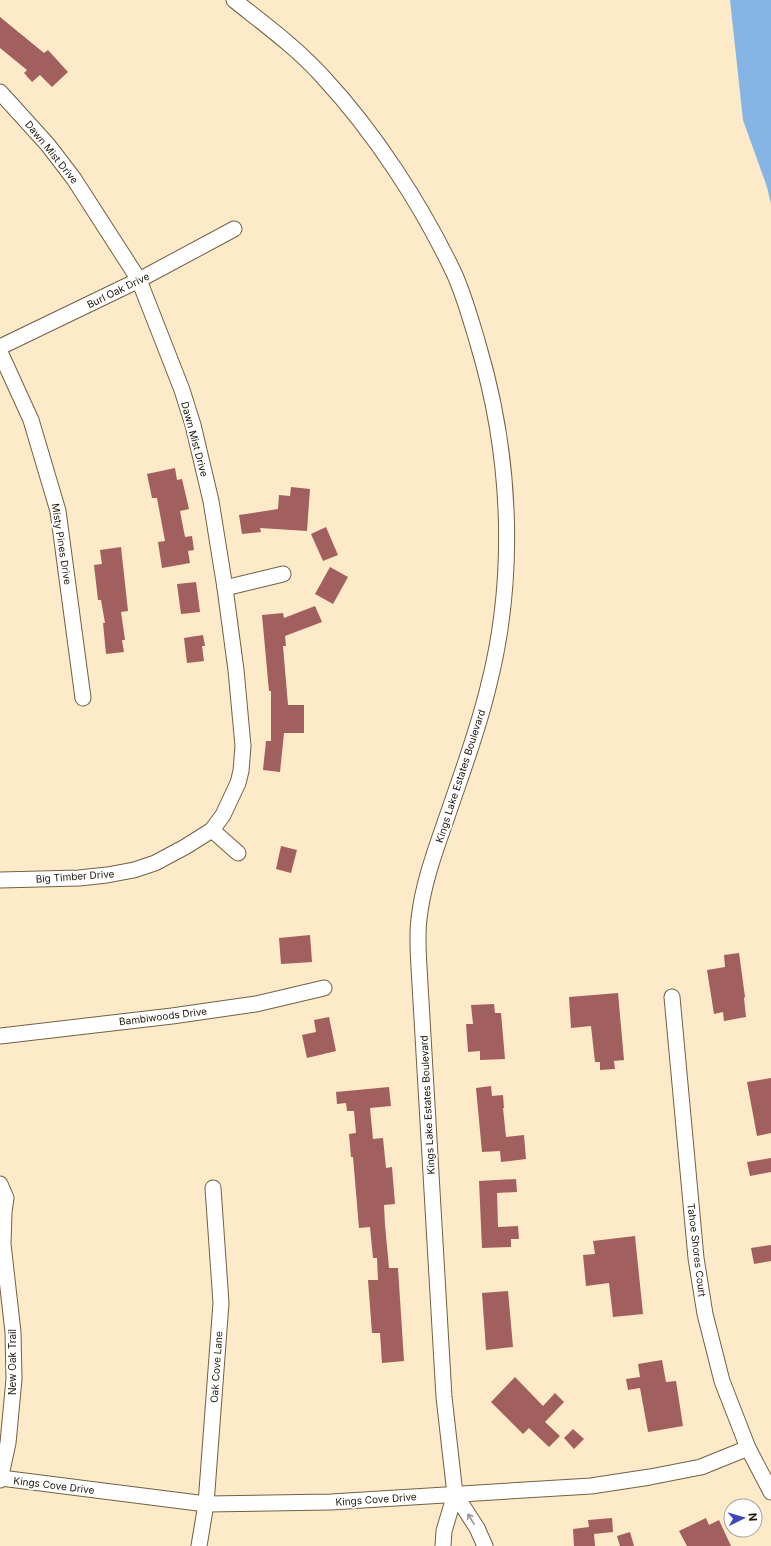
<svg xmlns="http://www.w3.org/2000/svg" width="771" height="1546" viewBox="0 0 771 1546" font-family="Inter,sans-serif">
<rect width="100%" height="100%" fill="#fceac9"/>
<path fill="#85b5e5" d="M730,0H771V204L767,187L743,120Z"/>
<g fill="#a15f5e">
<path d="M0,17L44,53L48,50L68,72L52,87L40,75L32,82L24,73L27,70L0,48Z"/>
<path d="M175,468L177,480L182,479L189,509L180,511L185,537L192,536L194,550L188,551L190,563L162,568L158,542L165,541L157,498H152L147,474Z"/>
<path d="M291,487L310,489L307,531L260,528L261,532L242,534L239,515L278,509L279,495L290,496Z"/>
<path d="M326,527L338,555L323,561L311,534Z"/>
<path d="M121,547L128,611L121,612L125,640H122L124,652L106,654L103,623H105L101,600H98L94,565L102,564L100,550Z"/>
<path d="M330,567L348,577L333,604L315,594Z"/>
<path d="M196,582L200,612L181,614L177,584Z"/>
<path d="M315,606L322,622L285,636L286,646H283L288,705H304V733H284L280,772L263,770L266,741H271V691H269L262,615L283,613L284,618Z"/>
<path d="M203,635L205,646H202L204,661L187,663L184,638Z"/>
<path d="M281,846L297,850L291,873L276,869Z"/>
<path d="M310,935L312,962L281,964L279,938Z"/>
<path d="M739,953L745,997L744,998L746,1017L724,1021L723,1012L714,1014L707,970L725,967L724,955Z"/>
<path d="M618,993L624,1060L614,1061L615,1069L600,1070V1062H595L591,1026L571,1028L569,997Z"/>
<path d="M494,1004L495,1013H501L505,1059L480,1060V1051L468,1052L466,1024H473L471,1005Z"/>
<path d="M329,1017L336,1051L307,1058L302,1035L316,1032L314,1020Z"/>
<path d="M771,1078V1133L757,1136L747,1082Z"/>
<path d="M491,1086L492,1096L503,1095L504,1108H503L506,1137L524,1135L526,1159L501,1162L500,1151L482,1152L476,1088Z"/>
<path d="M389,1087L391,1106L370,1108L373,1139L383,1138L386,1168L392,1167L395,1204L384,1205L385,1225L389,1268H398L404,1361L382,1363L380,1333H372L368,1280H378L377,1258H373L370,1227L359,1228L353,1157H351L349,1134L356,1133L354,1111H347L346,1103L337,1104L336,1092Z"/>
<path d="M771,1158V1172L750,1176L747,1162Z"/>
<path d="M516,1179L517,1192L497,1193L498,1227L518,1226L519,1239H511V1247L482,1248L479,1181Z"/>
<path d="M635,1236L643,1314L613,1317L609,1283L586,1286L583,1255L595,1254L593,1241Z"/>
<path d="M771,1245V1261L754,1264L751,1248Z"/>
<path d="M508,1291L513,1347L486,1350L482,1293Z"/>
<path d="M662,1360L666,1382L676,1381L683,1426L648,1432L640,1388L628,1390L626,1379L640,1377L638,1364Z"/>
<path d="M515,1377L543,1406L555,1393L564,1402L545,1422L560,1436L549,1447L529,1428L523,1434L491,1402Z"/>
<path d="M573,1429L584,1439L574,1449L564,1438Z"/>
<path d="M612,1518L613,1532L594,1534L595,1546H574L573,1529L589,1527L588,1520Z"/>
<path d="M706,1518L709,1525L719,1520L731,1546H687L679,1531Z"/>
<path d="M630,1532L634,1546H620L617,1536Z"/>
</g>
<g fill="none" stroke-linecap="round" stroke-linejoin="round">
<defs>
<g id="minor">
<path d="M234,0C264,24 297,48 323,77C375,133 421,204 454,273C464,295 471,320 478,344C511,454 517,576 488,688C478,730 463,770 449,811C437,846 423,882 419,919C417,935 418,951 419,967L444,1397L455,1494L444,1531L443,1546"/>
<path d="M0,92L48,145L74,179L139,280L182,390L193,425L211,501L225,588L236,670L243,746L241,771L238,783L223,815L212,830L185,847L155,863L134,870L107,875L79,878L0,880"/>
<path d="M0,347L139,280L234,229"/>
<path d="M0,352L31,420L58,511L83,698"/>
<path d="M225,588L283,574"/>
<path d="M212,830L238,853"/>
<path d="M672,997L696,1258L705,1314L722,1381L748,1448L771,1492"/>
<path d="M0,1036L172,1016L256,1004L324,988"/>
<path d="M0,1184L6,1198L4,1212L3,1244L13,1332L14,1379L8,1443L0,1480"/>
<path d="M1,1478L206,1504L331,1502L591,1486L650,1477L701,1467L748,1448"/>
<path d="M455,1494L477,1528L485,1546"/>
<path d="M199,1546L206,1504L221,1303L213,1188"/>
</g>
</defs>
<use href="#minor" stroke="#716144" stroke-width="17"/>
<use href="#minor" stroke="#fff" stroke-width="15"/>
</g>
<defs><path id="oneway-shaft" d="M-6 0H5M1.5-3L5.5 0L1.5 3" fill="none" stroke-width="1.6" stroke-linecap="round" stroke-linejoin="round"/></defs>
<use stroke="#999691" href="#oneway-shaft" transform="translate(471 1519) rotate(-122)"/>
<g text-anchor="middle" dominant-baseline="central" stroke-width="4" stroke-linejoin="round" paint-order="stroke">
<g font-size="10" fill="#1c160a" stroke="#fff">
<text transform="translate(52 152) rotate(51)">Dawn Mist Drive</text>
<text transform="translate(118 290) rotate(-26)">Burl Oak Drive</text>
<text transform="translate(195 439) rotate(75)">Dawn Mist Drive</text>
<text transform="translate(62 544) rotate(81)">Misty Pines Drive</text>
<text transform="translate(460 776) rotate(-72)">Kings Lake Estates Boulevard</text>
<text transform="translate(75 876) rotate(-4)">Big Timber Drive</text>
<text transform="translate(163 1016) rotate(-7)">Bambiwoods Drive</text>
<text transform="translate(427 1105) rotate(-93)">Kings Lake Estates Boulevard</text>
<text transform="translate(697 1250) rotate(83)">Tahoe Shores Court</text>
<text transform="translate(12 1362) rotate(-90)">New Oak Trail</text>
<text transform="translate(216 1367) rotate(-86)">Oak Cove Lane</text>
<text transform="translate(54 1485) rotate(7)">Kings Cove Drive</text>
<text transform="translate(376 1499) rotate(-4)">Kings Cove Drive</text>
</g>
</g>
<g transform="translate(743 1518) rotate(85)"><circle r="19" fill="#ffffff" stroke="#a4a29d"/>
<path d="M0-3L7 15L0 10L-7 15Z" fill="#3e46ba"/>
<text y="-6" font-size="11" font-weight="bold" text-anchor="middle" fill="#1c160a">N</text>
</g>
</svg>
